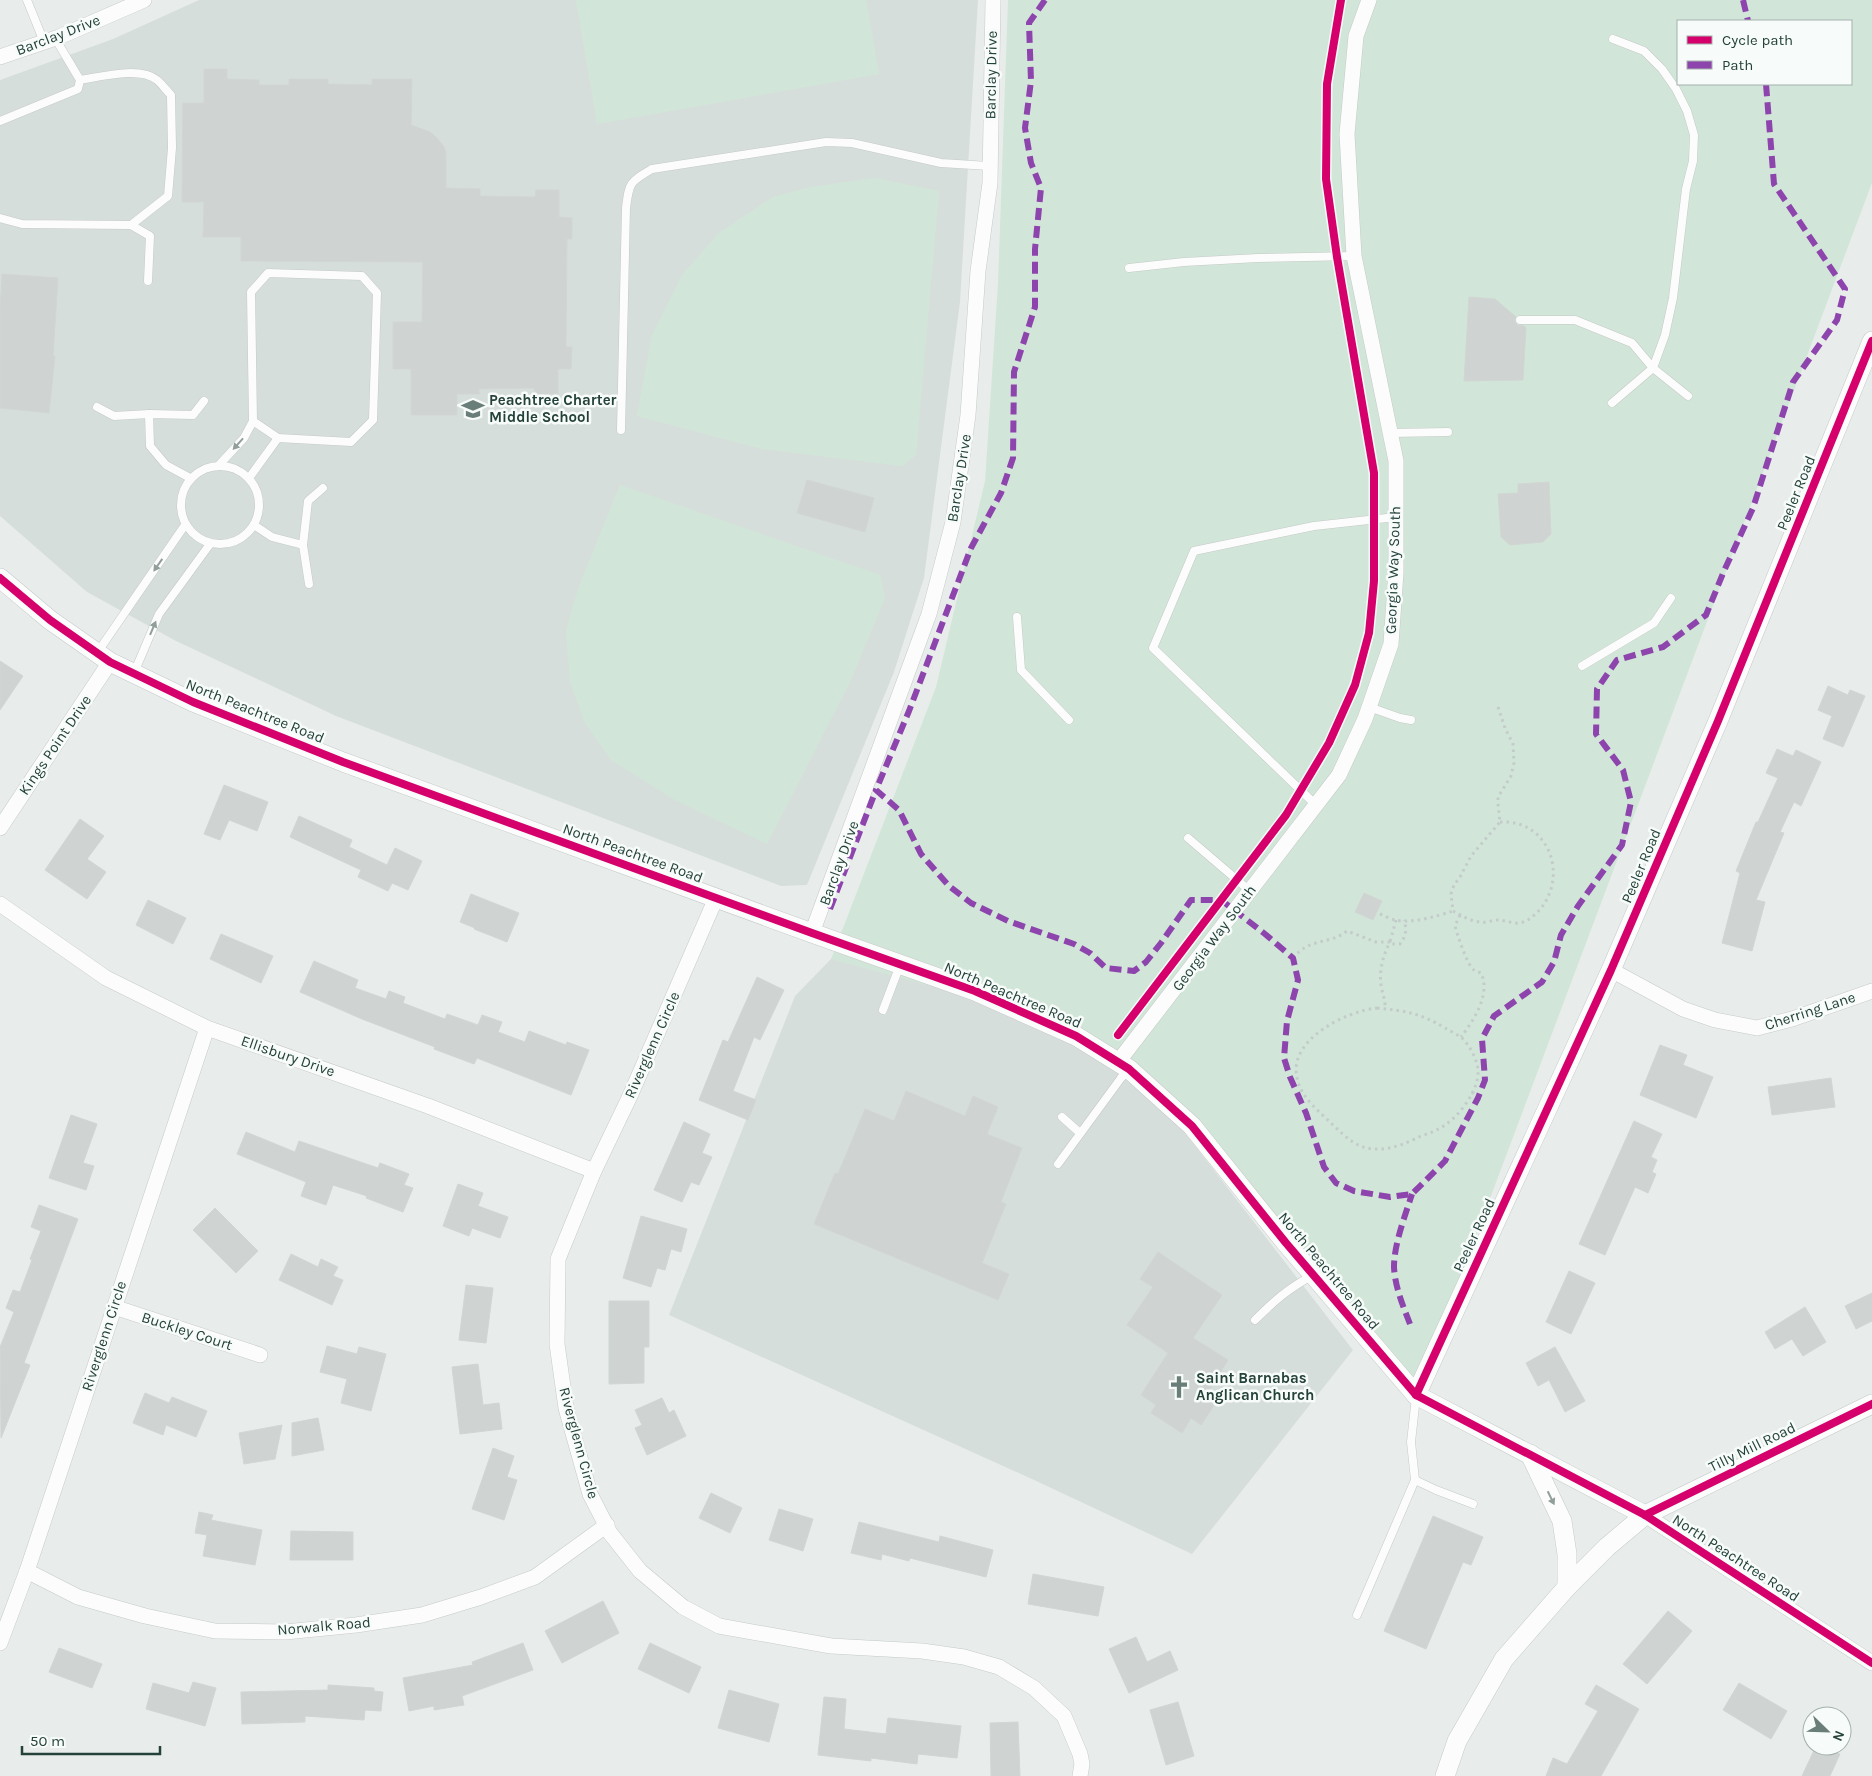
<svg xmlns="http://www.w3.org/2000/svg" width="1872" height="1776" viewBox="0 0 1872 1776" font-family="Karla,sans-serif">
<rect width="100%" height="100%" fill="#e8edeb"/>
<g fill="#d6dedb">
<path d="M199,0H978L960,302L924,578L894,672L807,885L781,886L336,716L176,641L87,592L0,516V80L113,39Z"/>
<path d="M860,947L1051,1019L1168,1111L1353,1350L1192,1554L1034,1480L669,1315L795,996L831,959Z"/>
</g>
<g fill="#d1e6d8" fill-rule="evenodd">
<path d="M576,0H866L879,74L597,124Z"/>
<path d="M1008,0H1872V183L1416,1395L1247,1191L1118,1062L1051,1019L831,959L936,687L985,481L998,283ZM1678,21H1851V84H1678Z"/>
<path d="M875,178L939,191L916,455L902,466L762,449L637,416L652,335L682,275L719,233L773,197L811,187Z"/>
<path d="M620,485L880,575L885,598L850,682L767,844L675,800L611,760L584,721L570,681L566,631L578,589Z"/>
</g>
<g fill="#cfd4d2" stroke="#d1d6d4">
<path d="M204,69H227V79L259,80V85H289V79H328V84L372,85V79H412L411,125L430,132L437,138L444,147L446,153V188L480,189V196L535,197L536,190H559V217L572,218V239H567L566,347H572L571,369H558V394H536L534,388L478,389L480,394H457V415H411V369H393V322H422L423,262L241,261V237H203L204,202H182L183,103H204Z"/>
<path d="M2,274L58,278L53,356H55L49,413L0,408V309Z"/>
<path d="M1469,297L1495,299L1516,317L1514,320L1517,325L1524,326L1526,328L1523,380L1464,381Z"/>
<path d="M807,480L874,498L865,532L797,513Z"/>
<path d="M1549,482L1551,534L1543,542L1510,545L1501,537L1498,494L1518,493V484Z"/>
<path d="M0,661L23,676L0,710Z"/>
<path d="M1828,686L1848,695L1850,690L1865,696L1843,747L1823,739L1832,716L1818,710Z"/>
<path d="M1777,749L1793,756L1796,750L1821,762L1801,806L1794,802L1780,832L1784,833L1756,900L1765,902L1752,951L1722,943L1740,873L1736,871L1756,822H1758L1778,778L1766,773Z"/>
<path d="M224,785L268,802L257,831L229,820L220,840L204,834Z"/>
<path d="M299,816L352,840L349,847L387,865L395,848L422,861L408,890L392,883L388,891L358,877L361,870L290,837Z"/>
<path d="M80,819L104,836L87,859L106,872L87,899L45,870Z"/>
<path d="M1364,893L1382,901L1373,920L1355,912Z"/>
<path d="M471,894L519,913L507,942L474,929L475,928L460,922Z"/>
<path d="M148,900L186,918L173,944L136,925Z"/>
<path d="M221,934L273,956L261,983L210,959Z"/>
<path d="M314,961L358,980L355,988L386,999L389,991L405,997L403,1003L445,1019L447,1014L478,1025L482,1015L502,1022L498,1032L525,1042L529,1031L566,1045L567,1042L589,1050L571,1095L477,1058L474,1064L434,1049L435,1047L362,1019L300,992Z"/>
<path d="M757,977L784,990L760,1040L754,1037L733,1091L756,1100L748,1120L699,1100L723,1040L728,1042Z"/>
<path d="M1660,1045L1687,1055L1683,1065L1713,1077L1696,1118L1640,1095Z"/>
<path d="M1831,1078L1835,1107L1772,1115L1768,1087Z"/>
<path d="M906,1091L965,1116L973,1096L998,1107L987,1134L1022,1148L1001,1202L1006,1204L982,1263L1009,1274L998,1300L814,1224L835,1173L838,1174L865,1109L894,1121Z"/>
<path d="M71,1115L97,1124L83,1163L94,1166L86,1190L49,1178Z"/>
<path d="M1634,1121L1662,1134L1651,1157L1657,1160L1652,1172L1656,1174L1648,1193L1635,1187L1605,1255L1579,1244Z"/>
<path d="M684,1122L710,1134L702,1153L712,1157L699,1185L691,1182L682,1202L654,1190Z"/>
<path d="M246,1132L295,1152L299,1141L378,1168L380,1163L409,1174L404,1185L413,1188L403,1212L366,1198L367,1196L333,1185L326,1205L301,1196L306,1182L237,1154Z"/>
<path d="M458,1184L483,1193L478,1206L508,1217L500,1238L472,1228L469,1236L443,1226Z"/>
<path d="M39,1205L78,1219L24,1363L30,1365L1,1438L0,1347L14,1312L6,1308L13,1290L20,1292L32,1260L30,1259L41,1231L31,1227Z"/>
<path d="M215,1208L258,1251L236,1273L193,1230Z"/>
<path d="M641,1216L687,1229L681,1252L671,1249L665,1270L657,1268L651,1287L623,1278Z"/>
<path d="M1158,1252L1222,1295L1193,1338L1228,1360L1208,1392L1219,1398L1201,1425L1191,1418L1182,1433L1151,1413L1156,1405L1141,1395L1168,1353L1127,1325L1153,1287L1140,1279Z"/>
<path d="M291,1254L318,1267L321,1259L338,1267L333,1276L343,1280L332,1305L279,1280Z"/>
<path d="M1569,1271L1595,1283L1571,1334L1546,1322Z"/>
<path d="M466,1285L493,1288L486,1343L459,1340Z"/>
<path d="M1872,1293V1321L1856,1329L1845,1306Z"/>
<path d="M609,1301H649V1347H644V1383L609,1384Z"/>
<path d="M1805,1307L1826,1342L1803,1356L1792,1339L1775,1349L1765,1332Z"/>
<path d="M327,1346L357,1354L359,1347L386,1354L371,1411L341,1403L347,1379L320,1372Z"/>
<path d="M1555,1347L1585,1401L1565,1412L1549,1380L1538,1386L1526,1363Z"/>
<path d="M478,1364L483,1405L499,1403L502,1429L460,1434L452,1367Z"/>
<path d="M145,1393L169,1403L172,1397L207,1411L196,1437L166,1425L163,1435L133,1423Z"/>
<path d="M662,1398L669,1413L674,1410L686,1436L647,1455L635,1428L642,1425L635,1410Z"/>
<path d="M318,1418L324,1450L292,1456V1423Z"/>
<path d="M282,1425L275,1459L244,1464L239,1433Z"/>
<path d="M493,1448L514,1456L507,1477L517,1480L504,1520L472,1509Z"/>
<path d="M711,1493L742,1508L730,1533L699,1518Z"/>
<path d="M779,1509L813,1519L803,1551L769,1540Z"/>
<path d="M199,1512L213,1515L211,1520L262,1530L255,1565L203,1556L207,1535L195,1533Z"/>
<path d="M1433,1516L1483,1537L1471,1565L1463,1562L1426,1649L1384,1631Z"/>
<path d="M859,1522L939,1542L940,1536L993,1550L986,1577L910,1558L909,1561L882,1554L881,1560L851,1553Z"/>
<path d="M291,1531L353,1532V1560H290Z"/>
<path d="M1033,1574L1104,1587L1098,1616L1028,1604Z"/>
<path d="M603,1601L619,1633L562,1663L545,1631Z"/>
<path d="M1668,1611L1692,1631L1647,1684L1623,1664Z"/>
<path d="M1136,1637L1147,1662L1170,1651L1178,1670L1129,1693L1109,1649Z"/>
<path d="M523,1643L533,1670L462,1696L464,1705L434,1710V1706L409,1711L403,1678L473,1665L472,1662Z"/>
<path d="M650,1643L701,1667L689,1693L638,1669Z"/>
<path d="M59,1648L102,1664L92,1688L49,1672Z"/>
<path d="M193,1682L216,1688L205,1726L146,1709L153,1683L189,1693Z"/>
<path d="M1739,1683L1787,1711L1771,1739L1723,1710Z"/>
<path d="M328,1685L374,1688V1691L383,1692L381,1711L365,1710L364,1720L305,1716V1722L242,1724L241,1692L328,1690Z"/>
<path d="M1596,1685L1639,1709L1601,1776H1546L1553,1758L1567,1764L1598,1711L1585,1704Z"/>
<path d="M729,1690L779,1704L769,1742L718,1728Z"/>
<path d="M824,1697L846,1699L844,1729L886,1734L888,1718L961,1726L957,1758L918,1754L917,1764L871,1758V1761L818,1755Z"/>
<path d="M1178,1702L1194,1756L1166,1765L1150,1710Z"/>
<path d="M1018,1722L1020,1776H991L990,1723Z"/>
<path d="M1816,1746H1824L1840,1754L1830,1776H1802Z"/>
</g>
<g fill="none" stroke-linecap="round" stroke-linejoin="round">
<defs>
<g id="service">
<path d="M27,0L44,42"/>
<path d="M1613,39L1644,51L1662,69L1676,89L1687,111L1694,135L1693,161L1686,189L1673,298L1665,335L1653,368"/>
<path d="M80,80C100,77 140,66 157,80C162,84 166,90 171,95L172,148L168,196L131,225"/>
<path d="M0,121L78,89L80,80L55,38"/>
<path d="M0,218L22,224L131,225L150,236L148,281"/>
<path d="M1129,268L1184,262L1258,258L1354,256"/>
<path d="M1520,320H1575L1632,343L1653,368"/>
<path d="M1612,403L1653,368L1688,396"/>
<path d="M97,407L114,416L149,414"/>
<path d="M621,430L626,208C629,182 630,182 652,169L826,142L852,143L941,163L989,166"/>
<path d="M1390,433L1448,432"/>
<path d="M219,465L244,438L253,421L251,292L268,273L362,276L377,293L373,420L351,442L278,438L253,421"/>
<circle cx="220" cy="505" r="39"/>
<path d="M190,478L166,465L150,446L149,414L193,415L204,401"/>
<path d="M249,478L278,438"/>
<path d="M254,525L272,537L303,545L308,501L323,488"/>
<path d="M303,545L309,584"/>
<path d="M1017,617L1021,670L1069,720"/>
<path d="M97,653L185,525"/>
<path d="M1582,666L1654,623L1671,598"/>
<path d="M134,673L159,614L210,544"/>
<path d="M1369,707L1400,718L1411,720"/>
<path d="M1316,805L1153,648L1194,551L1314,526L1396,517"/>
<path d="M1188,838L1250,891"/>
<path d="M883,1010L900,965"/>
<path d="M1062,1117L1080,1133"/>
<path d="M1058,1164L1121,1078L1129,1069"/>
<path d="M1255,1320C1276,1299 1288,1289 1313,1275"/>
<path d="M1415,1480L1436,1490L1473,1504"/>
<path d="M1357,1615L1415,1480L1411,1442L1416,1397"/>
</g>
<g id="minor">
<path d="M0,57L59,37L144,0"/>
<path d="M0,828L110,662"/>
<path d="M716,898L630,1096L594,1171L558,1259L557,1344L566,1408L590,1494L610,1533L640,1571L683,1607L719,1626L831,1646L922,1651L964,1657L999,1667L1034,1688L1064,1716L1080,1754L1082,1764L1080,1776"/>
<path d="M0,904L106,978L207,1028L428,1106L594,1171"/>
<path d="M812,933L929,614L953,522L968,415L978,271L990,183L993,0"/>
<path d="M1611,970L1683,1009L1715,1020L1757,1028L1792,1019L1872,991"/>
<path d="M1118,1062L1339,775L1365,719L1391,644L1396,572V461L1354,256L1347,134L1356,36L1369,0"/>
<path d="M114,1307L260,1355"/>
<path d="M1645,1515L1872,1663"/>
<path d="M27,1571L78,1597L145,1616L215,1631L285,1632L356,1625L422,1615L481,1597L535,1577L607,1525"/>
<path d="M0,1643L27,1571L207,1028"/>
</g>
<g id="tertiary">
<path d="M0,578L50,620L110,662L193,702L343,762L812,933L975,991L1076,1036L1129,1069L1192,1126L1286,1243L1416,1395L1645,1515"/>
<path d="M1416,1395L1611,970L1718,721L1872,341"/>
<path d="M1530,1454L1562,1521L1567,1554V1587"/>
<path d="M1445,1776L1457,1741L1504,1659L1567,1587L1607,1547L1645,1515L1872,1404"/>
</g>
</defs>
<use href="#service" stroke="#c5cac8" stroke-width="9"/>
<use href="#minor" stroke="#c5cac8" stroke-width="16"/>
<use href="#tertiary" stroke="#c5cac8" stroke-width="20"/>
<g stroke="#c3ccca" stroke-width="3" stroke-dasharray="2.5 4" stroke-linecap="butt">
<path d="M1498,707L1505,728L1513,744L1514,763L1511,776L1498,797V804L1500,822"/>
<path d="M1500,822C1547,819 1568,872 1542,907C1536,914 1529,921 1520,923C1513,924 1505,920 1497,920C1492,920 1487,923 1482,922C1472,922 1462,916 1453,911L1451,894L1454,885L1460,877L1471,856Z"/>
<path d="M1380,914C1385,916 1390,919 1395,920C1412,924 1437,916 1453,911"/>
<path d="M1460,915L1455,926C1457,934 1468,967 1474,970C1476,972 1479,972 1481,973C1491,994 1474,1020 1461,1037"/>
<path d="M1396,920L1390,942L1392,944H1400C1406,937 1407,929 1404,920"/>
<path d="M1293,958C1310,937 1330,945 1347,931L1376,942H1390C1383,955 1379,971 1381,985C1382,993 1386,1001 1385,1009"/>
<path d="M1377,1008C1406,1011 1420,1013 1445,1028C1450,1031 1457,1034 1462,1038C1469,1045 1478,1060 1478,1071C1479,1090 1460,1115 1445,1125C1438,1130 1430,1133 1421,1136C1407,1143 1391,1150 1374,1149C1356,1148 1346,1137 1333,1125C1319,1111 1301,1098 1297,1078C1288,1039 1347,1011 1377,1008Z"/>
<path d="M1472,1092L1478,1098"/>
</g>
<use href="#service" stroke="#fcfcfc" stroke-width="8"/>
<use href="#minor" stroke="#fcfcfc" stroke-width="15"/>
<use href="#tertiary" stroke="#fcfcfc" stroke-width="19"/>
<g stroke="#8e44ad" stroke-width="6" stroke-dasharray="12 6" stroke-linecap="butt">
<path d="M1045,0L1029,23L1031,81L1025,128L1031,163L1041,188L1035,249V307L1014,372L1013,458L1001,493L971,548L909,711L876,790L899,810L921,854L949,886L971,903L1008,921L1074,944L1090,953L1106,968L1134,971L1146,962L1161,943L1191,900H1221L1265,934L1293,958L1298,980L1287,1021L1284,1058L1290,1077L1306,1113L1324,1167L1336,1183L1354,1191L1390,1197L1412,1194L1445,1161L1478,1098L1485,1080L1482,1039L1494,1016L1542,982L1554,962L1561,935L1578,906L1622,845L1631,802L1623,770L1596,734L1597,689L1617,660L1663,647L1706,615L1724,571L1753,508L1793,382L1837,320L1845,289L1774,184L1766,84"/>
<path d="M1743,0L1748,21"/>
<path d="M830,909L876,790"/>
<path d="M1410,1324C1403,1306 1395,1287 1394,1267C1394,1244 1405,1216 1412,1194"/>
</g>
<defs>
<g id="cycleway">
<path d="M0,578L50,620L110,662L193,702L343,762L812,933L975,991L1076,1036L1129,1069L1192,1126L1286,1243L1416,1395L1645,1515L1872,1663"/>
<path d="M1118,1035L1286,815L1329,743L1355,685L1369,633L1374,581V473L1337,257L1326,179L1327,84L1341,0"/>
<path d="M1416,1395L1611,970L1718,721L1872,341"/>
<path d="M1645,1515L1872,1404"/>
</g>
</defs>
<use href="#cycleway" stroke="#f7fbf9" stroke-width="11"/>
<use href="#cycleway" stroke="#d6006c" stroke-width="8"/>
</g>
<defs><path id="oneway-solid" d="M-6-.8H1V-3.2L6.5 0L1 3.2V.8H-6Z" transform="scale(1.25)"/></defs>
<g fill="#909f9b">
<use href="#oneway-solid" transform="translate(238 444) rotate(132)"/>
<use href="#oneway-solid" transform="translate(158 565) rotate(125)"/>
<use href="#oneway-solid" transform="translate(153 628) rotate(-67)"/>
<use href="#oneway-solid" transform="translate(1551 1498) rotate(64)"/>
</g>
<defs>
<symbol id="school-bare" viewBox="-9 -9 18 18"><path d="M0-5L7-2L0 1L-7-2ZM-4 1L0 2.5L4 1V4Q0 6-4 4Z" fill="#697e78" stroke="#f7fbf9" stroke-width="2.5" paint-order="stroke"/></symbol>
<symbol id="church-bare" viewBox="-9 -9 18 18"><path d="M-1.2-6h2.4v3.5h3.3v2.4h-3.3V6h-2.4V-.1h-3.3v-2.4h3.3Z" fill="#697e78" stroke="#f7fbf9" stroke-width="2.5" paint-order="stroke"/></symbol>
</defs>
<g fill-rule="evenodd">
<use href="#school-bare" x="457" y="393" width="32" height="32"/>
<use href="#church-bare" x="1163" y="1371" width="32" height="32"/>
</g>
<g text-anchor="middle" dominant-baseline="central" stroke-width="5" stroke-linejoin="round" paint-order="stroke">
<g font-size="15" fill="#24423a" stroke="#f7fbf9">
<text transform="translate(58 35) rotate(-21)">Barclay Drive</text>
<text transform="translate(991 75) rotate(-89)">Barclay Drive</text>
<text transform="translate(959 478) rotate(-81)">Barclay Drive</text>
<text transform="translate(1796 493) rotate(-68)">Peeler Road</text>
<text transform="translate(1393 570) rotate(-88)">Georgia Way South</text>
<text transform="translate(255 711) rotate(22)">North Peachtree Road</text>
<text transform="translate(55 745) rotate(-56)">Kings Point Drive</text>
<text transform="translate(633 853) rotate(20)">North Peachtree Road</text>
<text transform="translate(839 863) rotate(-70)">Barclay Drive</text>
<text transform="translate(1641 866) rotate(-67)">Peeler Road</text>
<text transform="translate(1214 938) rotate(-53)">Georgia Way South</text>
<text transform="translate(1013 995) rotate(23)">North Peachtree Road</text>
<text transform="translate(1810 1011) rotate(-18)">Cherring Lane</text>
<text transform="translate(652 1045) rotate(-66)">Riverglenn Circle</text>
<text transform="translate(288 1056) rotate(19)">Ellisbury Drive</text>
<text transform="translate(1474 1235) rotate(-65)">Peeler Road</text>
<text transform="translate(1329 1271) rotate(50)">North Peachtree Road</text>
<text transform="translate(187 1331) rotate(18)">Buckley Court</text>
<text transform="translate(104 1336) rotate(-72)">Riverglenn Circle</text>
<text transform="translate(579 1443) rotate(75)">Riverglenn Circle</text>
<text transform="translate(1752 1447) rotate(-26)">Tilly Mill Road</text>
<text transform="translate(1736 1558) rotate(33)">North Peachtree Road</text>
<text transform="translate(324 1626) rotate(-5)">Norwalk Road</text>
</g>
<g font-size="15" font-weight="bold" fill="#24423a" stroke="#f7fbf9" text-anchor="start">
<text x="489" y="400">Peachtree Charter<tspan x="489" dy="17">Middle School</tspan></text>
<text x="1196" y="1378">Saint Barnabas<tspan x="1196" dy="17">Anglican Church</tspan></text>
</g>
</g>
<rect x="1677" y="20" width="175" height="65" fill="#f7fbf9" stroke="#a3b1ad"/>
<rect x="1687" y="36" width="25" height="8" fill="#d6006c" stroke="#a3b1ad"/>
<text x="1722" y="45" font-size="15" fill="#24423a">Cycle path</text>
<rect x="1687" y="61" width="25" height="8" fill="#8e44ad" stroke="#a3b1ad"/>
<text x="1722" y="70" font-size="15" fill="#24423a">Path</text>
<g transform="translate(1827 1731) rotate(113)"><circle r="24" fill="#f7fbf9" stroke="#a3b1ad"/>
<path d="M0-4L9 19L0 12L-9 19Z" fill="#697e78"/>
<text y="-8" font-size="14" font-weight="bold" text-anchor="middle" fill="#24423a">N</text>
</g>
<path d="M22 1746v8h138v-8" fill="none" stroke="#24423a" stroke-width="2.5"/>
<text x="30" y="1746" font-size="15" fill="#24423a" stroke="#f7fbf9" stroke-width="4" paint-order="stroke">50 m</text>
</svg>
